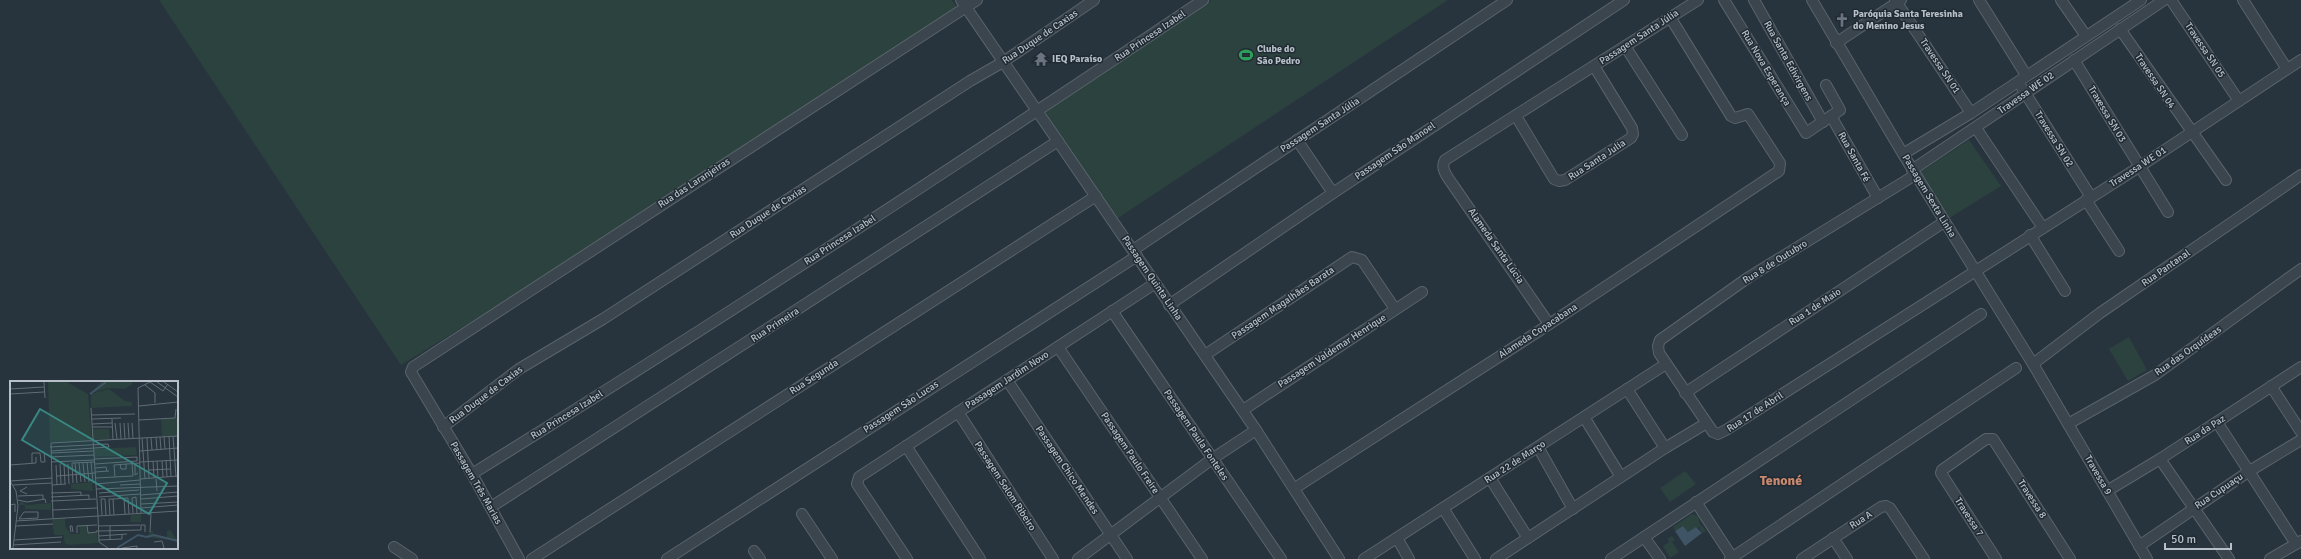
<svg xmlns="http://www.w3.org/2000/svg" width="2301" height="559" viewBox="0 0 2301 559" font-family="Signika,sans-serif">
<rect width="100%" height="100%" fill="#27343d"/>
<g fill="#2c423f">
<path d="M159,0H952L960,13L575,258L401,365Z"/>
<path d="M1211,0H1448L1115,220L1045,111Z"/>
<path d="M1969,140L2001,186L1946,220L1916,175Z"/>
<path d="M2129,337L2147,370L2128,381L2109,349Z"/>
<path d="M1685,471L1696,484L1670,502L1660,488Z"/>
<path d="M1692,514L1698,516L1700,524L1706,531L1702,533L1699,527L1688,532L1683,526L1675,531L1673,527Z"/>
<path d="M1672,536L1675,540L1672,542L1679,552L1670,558L1663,546L1669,542L1667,539Z"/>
</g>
<path fill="#3f5464" d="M1683,526L1688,532L1696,527L1702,533L1685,546L1675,531Z"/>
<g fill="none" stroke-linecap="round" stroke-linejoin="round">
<defs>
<g id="minor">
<path d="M961,0L1256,430L1339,559"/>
<path d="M1724,0L1806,133L1840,110L1826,85"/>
<path d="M1754,0L1823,122"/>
<path d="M1812,0L1903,154L2033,364L2147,559"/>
<path d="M1895,0L1971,113"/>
<path d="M1979,0L2026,75"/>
<path d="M2061,0L2086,36"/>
<path d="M2171,0L2239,101"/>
<path d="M2243,0L2287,69"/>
<path d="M2120,29L2226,180"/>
<path d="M1836,43L1901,0"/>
<path d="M1625,46L1682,135"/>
<path d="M2074,60L2168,212"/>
<path d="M2022,88L2091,197"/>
<path d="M1516,116L1554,179L1559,181L1565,180L1631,138L1633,134L1632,128L1594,66"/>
<path d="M1831,116L1878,198"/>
<path d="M1976,128L2043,228"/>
<path d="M1297,140L1333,193"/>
<path d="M1903,154L1971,113L2141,0"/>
<path d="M1912,170L2164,0"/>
<path d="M1915,175L1749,277L1660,340L1658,346L1659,353L1713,432L1718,434L1726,430L2139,167L2301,60"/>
<path d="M2086,200L2119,251"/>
<path d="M2030,235L2065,291"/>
<path d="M1133,250L1507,0"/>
<path d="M1169,305L1333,193L1624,0"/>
<path d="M1112,311L1281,559"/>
<path d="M1549,324L1455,188C1450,180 1439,169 1445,160L1698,0"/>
<path d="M1058,347L1202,559"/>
<path d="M1205,355L1352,257L1362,260L1395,309"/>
<path d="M2033,364L2100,313L2301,175"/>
<path d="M1007,380L1127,559"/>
<path d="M2271,386L2301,432"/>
<path d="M1627,389L1665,448"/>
<path d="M1685,393L1944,222"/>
<path d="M1243,410L1422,292"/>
<path d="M958,412L1053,559"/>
<path d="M1584,417L1621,477"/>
<path d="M2217,422L2296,544"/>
<path d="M2068,424L2155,375L2301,269"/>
<path d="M443,427L519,369L603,319L970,81L1003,62L1094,0"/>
<path d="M906,446L980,559"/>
<path d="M1538,447L1573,509"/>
<path d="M2160,459L2229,559"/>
<path d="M472,474C719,321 962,162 1203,0"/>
<path d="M1490,478L1528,538"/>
<path d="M1295,488L1539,331L1779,171L1780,163L1748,114L1735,118L1731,116L1670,17"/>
<path d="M2107,491L2160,459L2301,367"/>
<path d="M1696,502L1732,557"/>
<path d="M491,507L1058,141"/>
<path d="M1443,508L1475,559"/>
<path d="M802,514L832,559"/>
<path d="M1644,537L1660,559"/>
<path d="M1397,538L1409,559"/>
<path d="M1833,538L1847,559"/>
<path d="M2139,546L2248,472L2301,440"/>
<path d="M394,547L412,559"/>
<path d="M754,551L760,559"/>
<path d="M519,559L472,474L411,372L413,367L977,0"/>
<path d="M532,559L1096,196"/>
<path d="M667,559L1137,256"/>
<path d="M907,559L857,484L859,477L1154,284"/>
<path d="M1078,559L1212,459L1256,430"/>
<path d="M1364,559L1666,364"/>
<path d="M1496,559L1665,448L1705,424"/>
<path d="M1611,559L1981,314"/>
<path d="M1730,559L2016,368"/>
<path d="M1802,559L1881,507L1886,506L1890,508L1924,559"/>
<path d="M1996,559L1941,473L1942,470L1986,439H1993L2070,559"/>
<path d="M2270,559L2301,541"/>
</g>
</defs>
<use href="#minor" stroke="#59636b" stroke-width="12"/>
<use href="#minor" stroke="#3b454d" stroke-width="10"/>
</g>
<defs>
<symbol id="church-bare" viewBox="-9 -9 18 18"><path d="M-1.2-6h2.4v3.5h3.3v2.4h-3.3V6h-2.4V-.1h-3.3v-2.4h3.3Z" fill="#6b7280" stroke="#202a32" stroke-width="2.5" paint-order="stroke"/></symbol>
<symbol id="stadium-bare" viewBox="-9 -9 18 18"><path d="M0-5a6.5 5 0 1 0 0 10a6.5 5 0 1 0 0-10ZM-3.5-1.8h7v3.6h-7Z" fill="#2e9e5b" stroke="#202a32" stroke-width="2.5" paint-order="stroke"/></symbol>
<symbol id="temple-bare" viewBox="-9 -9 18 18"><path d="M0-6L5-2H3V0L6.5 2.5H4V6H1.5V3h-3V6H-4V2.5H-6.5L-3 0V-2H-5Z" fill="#6b7280" stroke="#202a32" stroke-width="2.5" paint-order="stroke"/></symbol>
</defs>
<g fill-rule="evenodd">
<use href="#church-bare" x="1832" y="10" width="20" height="20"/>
<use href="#stadium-bare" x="1236" y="45" width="20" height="20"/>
<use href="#temple-bare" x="1031" y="49" width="20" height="20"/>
</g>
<g text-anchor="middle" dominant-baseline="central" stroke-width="3" stroke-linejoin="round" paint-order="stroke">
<g font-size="10" font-weight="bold" fill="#b7c0c8" stroke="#202a32" text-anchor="start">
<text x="1853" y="14">Paróquia Santa Teresinha<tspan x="1853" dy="12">do Menino Jesus</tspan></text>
<text x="1257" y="49">Clube do<tspan x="1257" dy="12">São Pedro</tspan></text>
<text x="1052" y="59">IEQ Paraíso</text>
</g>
<g font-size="10" fill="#b7c0c8" stroke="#202a32">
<text transform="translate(1150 36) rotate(-34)">Rua Princesa Izabel</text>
<text transform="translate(1040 37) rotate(-34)">Rua Duque de Caxias</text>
<text transform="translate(1639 37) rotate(-33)">Passagem Santa Júlia</text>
<text transform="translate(2205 50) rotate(56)">Travessa SN 05</text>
<text transform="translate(1788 61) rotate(61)">Rua Santa Edivirgens</text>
<text transform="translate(1940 66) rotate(56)">Travessa SN 01</text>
<text transform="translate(1766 68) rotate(59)">Rua Nova Esperança</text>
<text transform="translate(2155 81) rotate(56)">Travessa SN 04</text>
<text transform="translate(2026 93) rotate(-35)">Travessa WE 02</text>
<text transform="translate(2107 114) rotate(59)">Travessa SN 03</text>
<text transform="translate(1320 125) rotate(-33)">Passagem Santa Júlia</text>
<text transform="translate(2054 139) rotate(58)">Travessa SN 02</text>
<text transform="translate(1395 151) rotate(-34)">Passagem São Manoel</text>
<text transform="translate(1854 157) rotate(61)">Rua Santa Fé</text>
<text transform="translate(1597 160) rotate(-33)">Rua Santa Julia</text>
<text transform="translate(2138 167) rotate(-33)">Travessa WE 01</text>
<text transform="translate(694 183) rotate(-33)">Rua das Laranjeiras</text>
<text transform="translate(1929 196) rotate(59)">Passagem Sexta Linha</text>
<text transform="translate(768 212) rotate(-33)">Rua Duque de Caxias</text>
<text transform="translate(840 240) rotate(-33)">Rua Princesa Izabel</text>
<text transform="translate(1496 246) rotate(55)">Alameda Santa Lúcia</text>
<text transform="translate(1775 262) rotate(-32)">Rua 8 de Outubro</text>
<text transform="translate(2166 268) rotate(-35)">Rua Pantanal</text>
<text transform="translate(1152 278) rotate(56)">Passagem Quinta Linha</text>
<text transform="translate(1283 303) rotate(-34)">Passagem Magalhães Barata</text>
<text transform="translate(1815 307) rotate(-33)">Rua 1 de Maio</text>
<text transform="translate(775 325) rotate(-33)">Rua Primeira</text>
<text transform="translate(1538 331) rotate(-33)">Alameda Copacabana</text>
<text transform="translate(1332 351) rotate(-33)">Passagem Valdemar Henrique</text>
<text transform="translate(2188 351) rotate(-35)">Rua das Orquídeas</text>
<text transform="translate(814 377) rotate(-33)">Rua Segunda</text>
<text transform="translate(1007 380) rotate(-33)">Passagem Jardim Novo</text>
<text transform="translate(486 395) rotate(-37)">Rua Duque de Caxias</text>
<text transform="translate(901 407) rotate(-33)">Passagem São Lucas</text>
<text transform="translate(1755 412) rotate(-33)">Rua 17 de Abril</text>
<text transform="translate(567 415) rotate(-32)">Rua Princesa Izabel</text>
<text transform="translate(2205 430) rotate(-33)">Rua da Paz</text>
<text transform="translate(1196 435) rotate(56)">Passagem Paula Fonteles</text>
<text transform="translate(1130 453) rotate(56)">Passagem Paulo Freire</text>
<text transform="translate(1515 462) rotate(-33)">Rua 22 de Março</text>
<text transform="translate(1067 470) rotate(56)">Passagem Chico Mendes</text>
<text transform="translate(2098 475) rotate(60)">Travessa 9</text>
<text transform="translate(476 483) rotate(60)">Passagem Três Marias</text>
<text transform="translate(1005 486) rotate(57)">Passagem Solom Ribeiro</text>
<text transform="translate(2219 491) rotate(-34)">Rua Cupuaçu</text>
<text transform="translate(2032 499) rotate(57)">Travessa 8</text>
<text transform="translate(1969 517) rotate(57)">Travessa 7</text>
<text transform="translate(1861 520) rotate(-33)">Rua A</text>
</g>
<g font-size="14" font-weight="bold" fill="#cb8a6f" stroke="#202a32">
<text x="1781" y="480">Tenoné</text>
</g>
</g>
<g transform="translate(10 381)">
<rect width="168" height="168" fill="#27343d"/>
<path d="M38,1H57L78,13L82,60L40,61ZM91,1H122V3L115,8L99,7L81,12ZM99,8L115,20L122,21V25L81,27V13ZM168,37V55L152,56L151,38ZM83,48H99L100,58L83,59ZM126,66L127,74L84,76V68ZM85,101L82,103L83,110L61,108V103ZM11,120L17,124L41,122V129L15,128V124H9ZM131,133V141H120L121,134ZM55,137V145L61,153H70L69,145H76L77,152H87L88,162L59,164L55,162L53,154H44L42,138ZM160,149L168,160L137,156L140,150H143V153L157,157V150Z" fill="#2c423f"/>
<path fill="none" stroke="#3f5464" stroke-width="2" d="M80,13L96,1M107,167L128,154L137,156L144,154L168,160"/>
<path fill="none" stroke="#616c75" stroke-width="1" d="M34,1L35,17M140,1L153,10L158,3M147,1L168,16M154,1L168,11M135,4L145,12V22M0,8L34,6M0,13L34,11M129,25L168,21M81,27L88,135L168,130M82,34L125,33M82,38L111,37M102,38L103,58M129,39L165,37L166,28M105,42L107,58M110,42L111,58M114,42L115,58M118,42L119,57M122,42L123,57M82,43L102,42M82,46H102M159,55L161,96M163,55L166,96M146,56L147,69M150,56L151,69M154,56L155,68M132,57L135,98M137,57L139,97M141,57L142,69M40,66L98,63L99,66L41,70M130,70L168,67M41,72L83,70M40,76L84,74M84,78L127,76V80L85,83M156,79L157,96M143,80L144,97M147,80L148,97M152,80L153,96M41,81L84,79M77,81L79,101M81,81L83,101M130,81L168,79M22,82V72H30L31,81H35L34,71M65,82L67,102M69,82L71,101M73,82L75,101M50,83L51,103M54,83L55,103M58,83L59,103M110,83L111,88H116V83M125,83V94L128,92M0,84L26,82V76M46,84L47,104M85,87L96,86L97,90M139,89L161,88M85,91L99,90M47,95L85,92M105,96L104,84L130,82M86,97L123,95L122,83M130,98L168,95M146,98L147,110M0,100L42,97M0,100L6,110L8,125L3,167M63,102L62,82L84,81M86,103L130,99M3,104L42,102M42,104L56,103M110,104L130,103M86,108L168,105M41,112L71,111V114M89,112L129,109M17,113L10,110L17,106M131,114L168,111M8,115L33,114V119M41,116L79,114V118M89,116L130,113M114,117L115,133M103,118L104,134M131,118L168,115M8,119L17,121L35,118L36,122M41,120L86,118M131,123L168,121M0,124L5,123V131M131,127L168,124M42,129L87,127M14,131H28V137L9,138ZM123,132L122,117L126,116L127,132M131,132L128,7L140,1M92,134L91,118H95L96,134M100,134L99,118H103L118,117L119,133M43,137L41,62L168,55M6,140L88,135L89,161L98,167M77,144L78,152L87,151V149M6,145L43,143M88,145L130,144M100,145V159M89,150L131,149V144H135V151M61,151L60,145H62L63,151M140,151L141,132M67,152V145L87,144M89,155L117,153M4,159L52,156M89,159L112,158V153M144,161L152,160L154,167M3,164L51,161M112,167L127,165V167"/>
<path fill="#398884" fill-opacity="0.15" stroke="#398884" stroke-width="2" d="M30,28L157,102L139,133L12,59Z"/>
<rect width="168" height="168" fill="none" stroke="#b7c0c8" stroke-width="2"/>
</g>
<path d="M2165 543v6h66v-6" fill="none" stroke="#b7c0c8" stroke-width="2"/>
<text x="2171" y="543" font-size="12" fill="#b7c0c8" stroke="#202a32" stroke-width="3" paint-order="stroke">50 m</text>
</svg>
